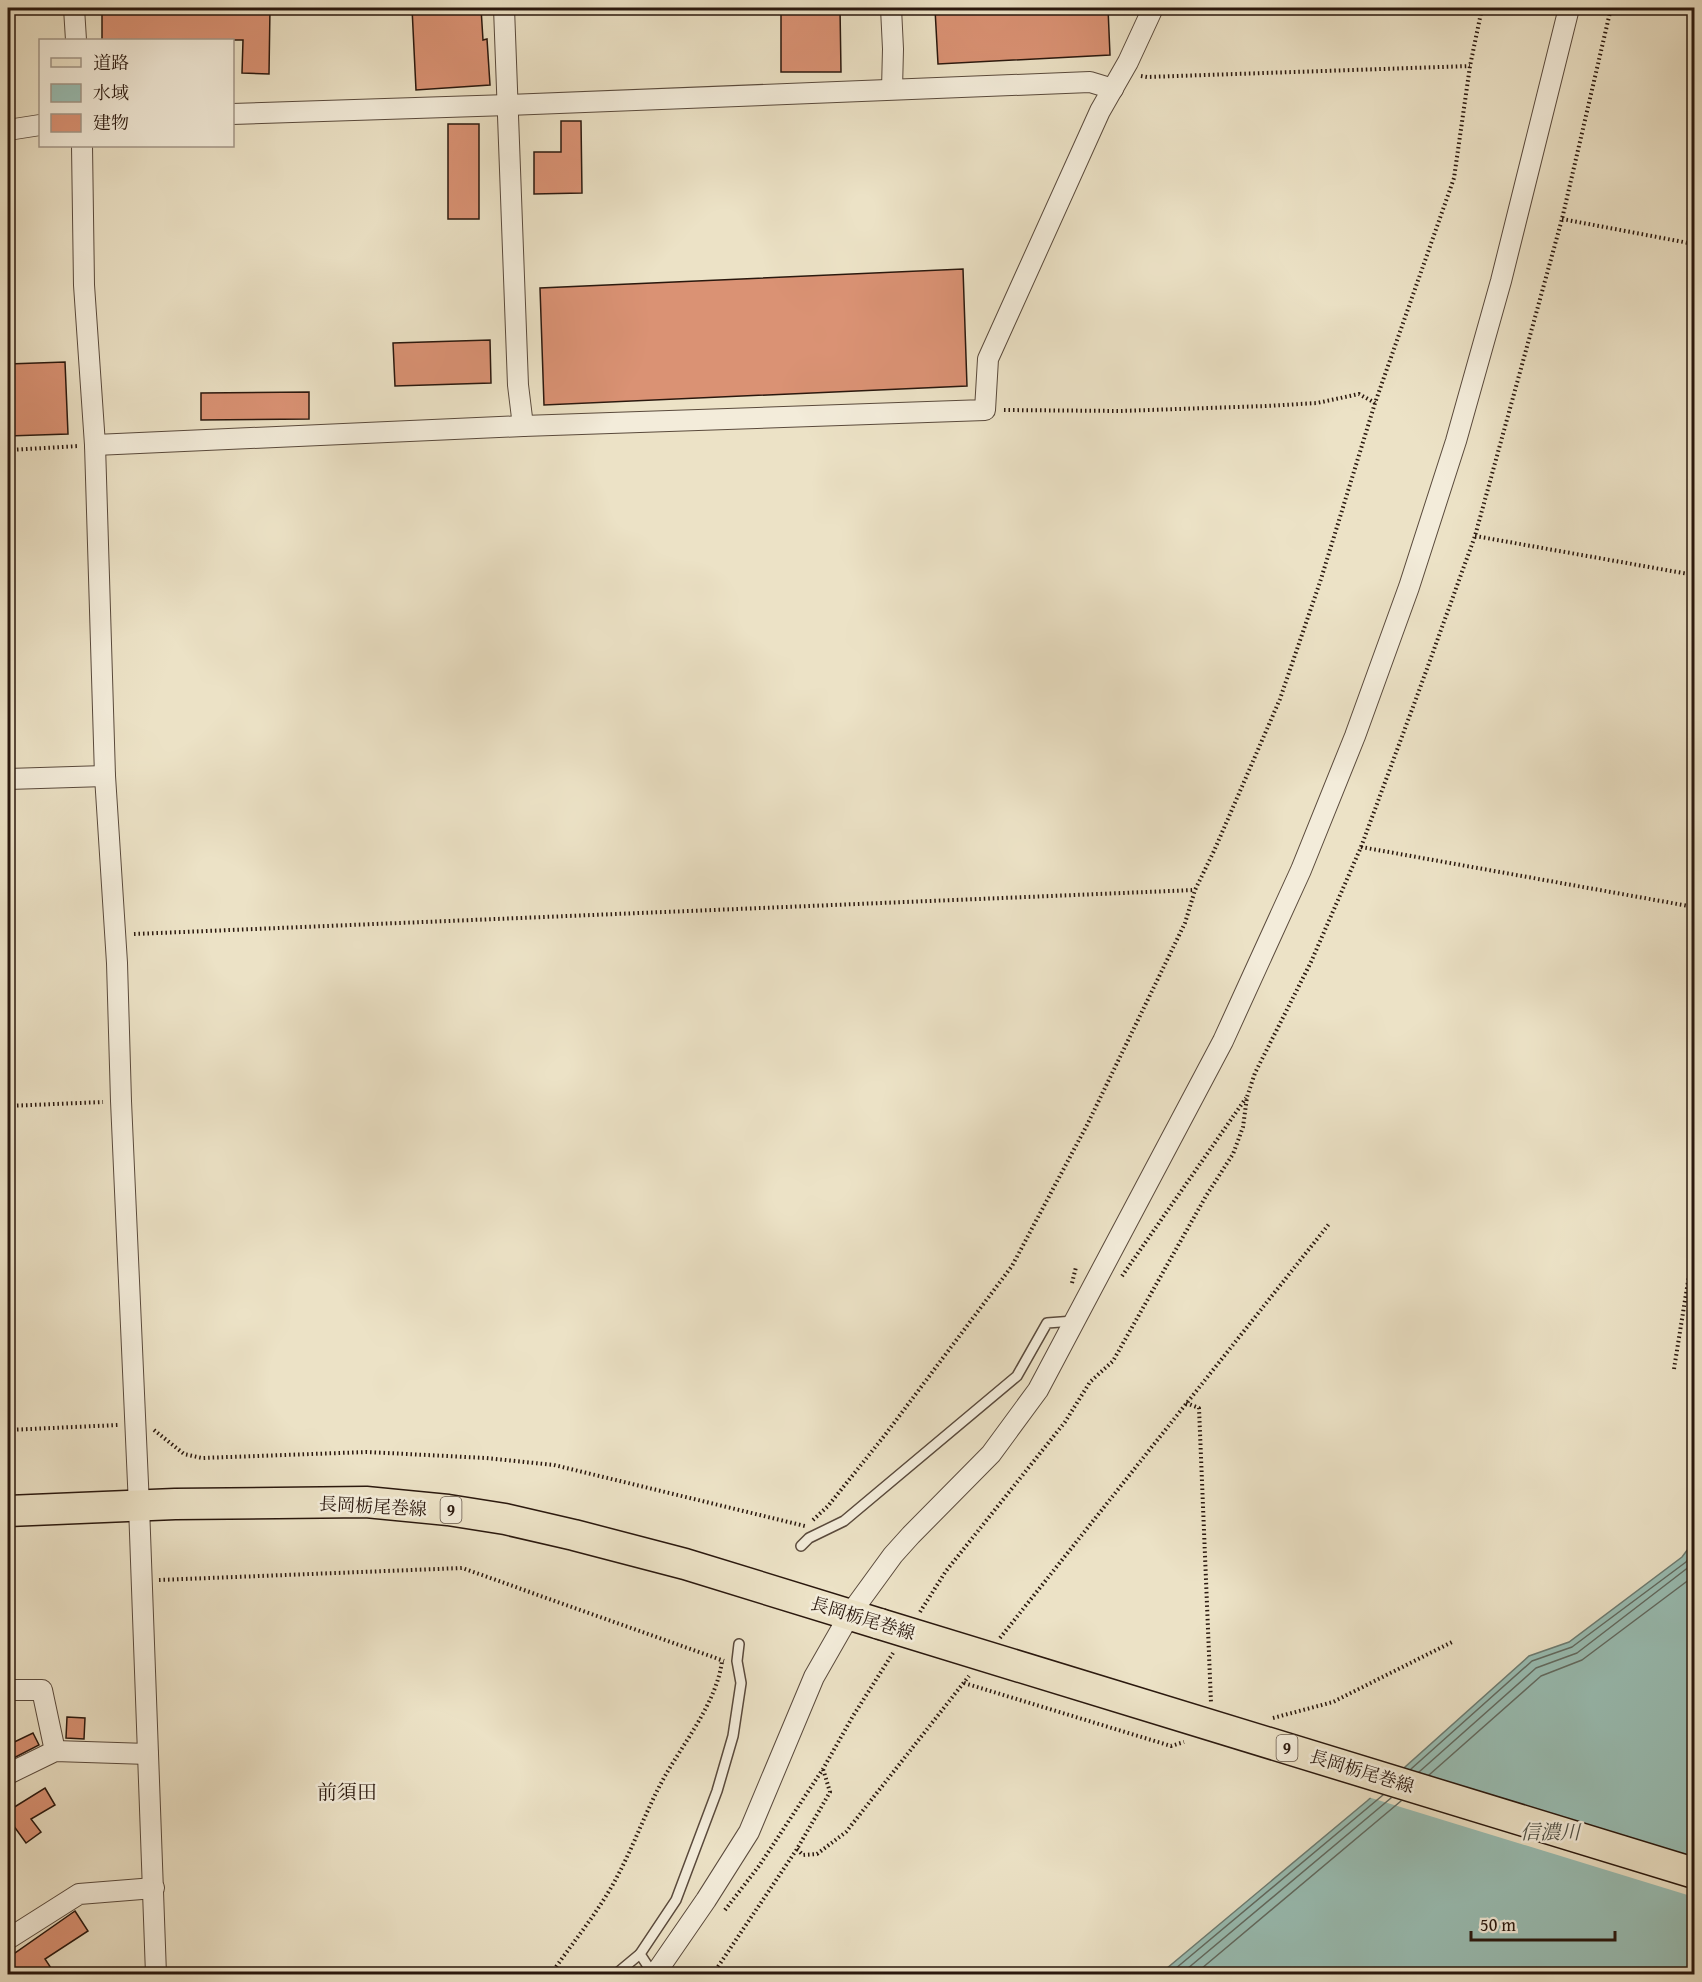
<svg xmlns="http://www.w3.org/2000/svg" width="1702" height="1982" viewBox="0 0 1702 1982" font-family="'Gentium Book Plus','Noto Serif JP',serif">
<rect width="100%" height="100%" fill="#ece2c6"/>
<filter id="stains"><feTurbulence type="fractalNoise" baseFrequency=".00333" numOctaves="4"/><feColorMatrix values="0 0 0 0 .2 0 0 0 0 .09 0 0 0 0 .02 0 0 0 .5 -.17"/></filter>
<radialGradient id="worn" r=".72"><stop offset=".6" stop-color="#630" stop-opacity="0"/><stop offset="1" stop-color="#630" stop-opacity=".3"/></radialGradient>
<path fill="#99beb4" stroke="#6d7c72" stroke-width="1.5" d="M1694,1541V1974H1160L1367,1801L1529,1656L1569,1642L1682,1557Z"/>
<path fill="#ece2c6" d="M1398,1769L1694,1860V1897L1368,1797Z"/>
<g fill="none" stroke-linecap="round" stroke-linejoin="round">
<g stroke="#626b61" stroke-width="1.5">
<path d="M1411,1769L1532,1661L1572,1647L1686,1562L1694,1551"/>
<path d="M1419,1772L1536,1668L1577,1653L1694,1563"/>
<path d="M1429,1775L1541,1676L1582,1660L1694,1576"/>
<path d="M1169,1974L1383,1795"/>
<path d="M1181,1974L1391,1798"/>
<path d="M1195,1974L1401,1801"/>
</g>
</g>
<g fill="#da9274" stroke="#2a180e" stroke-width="1.5">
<path d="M102,8H270L269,74L242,73L243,40H102Z"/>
<path d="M412,8H481L483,40L487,39L490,85L416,90Z"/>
<path d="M781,8H840L841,72H781Z"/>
<path d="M960,8H1108L1110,55L938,64L935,9Z"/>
<path d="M561,121H581L582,193L534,194V152H561Z"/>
<rect x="448" y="124" width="31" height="95"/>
<path d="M963,269L967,386L544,405L540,288Z"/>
<path d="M490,340L491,383L395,386L393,343Z"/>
<path d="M65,362L68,434L8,436V364Z"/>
<path d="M309,392V419L201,420V393Z"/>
<path d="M67,1717L85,1718L84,1739L66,1738Z"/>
<path d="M33,1733L39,1745L8,1761V1745Z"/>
<path d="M45,1788L55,1805L31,1819L41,1832L26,1843L8,1818V1811Z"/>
<path d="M75,1911L88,1931L45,1959L51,1968L42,1974H8V1958Z"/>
</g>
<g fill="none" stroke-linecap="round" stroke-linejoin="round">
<defs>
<g id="service">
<path d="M801,1546L809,1538L844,1521L1017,1376L1047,1323L1074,1321"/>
<path d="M616,1974L640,1954"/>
<path d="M653,1974L640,1954L676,1900L717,1791L733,1736L741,1683L737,1661L739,1644"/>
</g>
<g id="minor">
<path d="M74,8L76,40"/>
<path d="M504,8L518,385L523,426"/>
<path d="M891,8L893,49L892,89"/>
<path d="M232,114L508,105L1090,82L1113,89"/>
<path d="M8,130L40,125"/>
<path d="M82,146L84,285L95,445L105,776L117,963L121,1101L139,1506L156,1974"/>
<path d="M95,445L523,426L985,410L988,359L1100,111L1128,62L1153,8"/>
<path d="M8,779L105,776"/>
<path d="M8,1690H42L55,1751"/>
<path d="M8,1774L55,1751L148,1754"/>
<path d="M8,1939L79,1894L154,1888"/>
<path d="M655,1974L706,1900L749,1832L814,1677L850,1614L893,1555L911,1535L991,1454L1038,1390L1223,1041L1301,870L1355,736L1409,587L1456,441L1501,281L1569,8"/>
</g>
<path id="primary" d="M8,1511L175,1504L366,1502L448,1510L505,1519L574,1535L685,1564L880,1624"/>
</defs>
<use href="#service" stroke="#5a4a3c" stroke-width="12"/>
<use href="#minor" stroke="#5a4a3c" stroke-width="22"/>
<use href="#primary" stroke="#2a180e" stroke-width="33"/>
<g stroke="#2a180e" stroke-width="4" stroke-dasharray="1.5 3" stroke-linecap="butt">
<path d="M1141,76L1147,77L1470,66"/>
<path d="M1562,219L1694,244"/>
<path d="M1004,410L1120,411L1266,406L1317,403L1359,394L1375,403"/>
<path d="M8,450L79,446"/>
<path d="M1475,536L1694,575"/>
<path d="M1361,847L1694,907"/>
<path d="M134,934L1195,890"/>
<path d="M8,1106L103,1102"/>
<path d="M1122,1276L1246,1098"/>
<path d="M1072,1283L1076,1267"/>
<path d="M1674,1369L1694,1244"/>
<path d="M1186,1403L1199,1408L1211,1703"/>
<path d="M8,1430L118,1425"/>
<path d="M154,1430L184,1454L202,1458L367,1452L486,1458L554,1465L805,1526"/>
<path d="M813,1520L828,1506L885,1435L1012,1266L1087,1125L1185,923L1195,890L1214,851L1280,699L1321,579L1375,403L1454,178L1470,66L1482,8"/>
<path d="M159,1580L462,1568L724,1661"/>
<path d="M920,1612L946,1571L1065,1422L1090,1382L1113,1361L1206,1196L1233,1154L1243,1127L1247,1097L1255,1073L1311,962L1361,847L1420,688L1475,536L1562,219L1611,8"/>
<path d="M1000,1638L1329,1224"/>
<path d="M964,1683L1171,1746L1184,1742"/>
<path d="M1273,1718L1333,1702L1452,1642"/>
<path d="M797,1849L803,1855L817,1854L846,1832L969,1676"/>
<path d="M725,1910L759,1866L823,1769L853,1716L893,1653"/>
<path d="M551,1974C573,1942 600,1910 618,1875C635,1843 647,1808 665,1776C685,1741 717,1701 722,1661"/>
<path d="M713,1974L797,1849L830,1792L823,1769"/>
</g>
<use href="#service" stroke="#f3ecda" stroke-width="9"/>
<use href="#minor" stroke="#f3ecda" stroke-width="20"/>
<use href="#primary" stroke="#ece2c6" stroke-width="30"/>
<defs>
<path id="primary-bridge" d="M880,1624L1694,1873"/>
</defs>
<use href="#primary-bridge" stroke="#2a180e" stroke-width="33" stroke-linecap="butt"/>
<use href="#primary-bridge" stroke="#ece2c6" stroke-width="30"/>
</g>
<g text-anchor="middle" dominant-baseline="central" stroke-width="5" stroke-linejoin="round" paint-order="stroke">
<g fill="#f3ecda" stroke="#66584b" stroke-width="1.5">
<rect x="440.5" y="1497" width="21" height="26" rx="4.5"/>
<rect x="1276.5" y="1735" width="21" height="26" rx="4.5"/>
</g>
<g font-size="16" font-weight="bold" fill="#2a180e">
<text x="451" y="1510">9</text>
<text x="1287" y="1748">9</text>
</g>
<g font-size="18" fill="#2a180e" stroke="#f3ecda">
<text transform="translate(373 1506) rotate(3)">長岡栃尾巻線</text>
<text transform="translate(863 1618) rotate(17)">長岡栃尾巻線</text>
<text transform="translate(1362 1771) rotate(17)">長岡栃尾巻線</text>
</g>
<g font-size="20" fill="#2a180e" stroke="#f3ecda">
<text x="347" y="1791">前須田</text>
</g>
<g font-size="20" font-style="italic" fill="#515248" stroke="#f3ecda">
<text x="1550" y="1831">信濃川</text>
</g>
</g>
<rect width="1702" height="1982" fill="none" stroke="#ece2c6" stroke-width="30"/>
<rect x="9" y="9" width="1684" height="1964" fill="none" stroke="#2a180e" stroke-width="3"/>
<rect x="15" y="15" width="1672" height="1952" fill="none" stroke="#2a180e" stroke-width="1.5"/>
<rect x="39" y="39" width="195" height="108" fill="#f3ecda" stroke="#a39788" stroke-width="1.5"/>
<rect x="51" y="58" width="30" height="9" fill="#ece2c6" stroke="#a39788" stroke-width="1.5"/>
<text x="93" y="69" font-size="18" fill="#2a180e">道路</text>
<rect x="51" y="84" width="30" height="18" fill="#99beb4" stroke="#a39788" stroke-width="1.5"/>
<text x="93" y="99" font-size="18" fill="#2a180e">水域</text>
<rect x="51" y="114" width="30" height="18" fill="#da9274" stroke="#a39788" stroke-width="1.5"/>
<text x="93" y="129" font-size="18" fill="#2a180e">建物</text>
<path d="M1471 1931v9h144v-9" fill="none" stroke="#2a180e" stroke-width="3"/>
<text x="1480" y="1931" font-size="18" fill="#2a180e" stroke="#f3ecda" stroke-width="4.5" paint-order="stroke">50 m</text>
<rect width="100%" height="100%" filter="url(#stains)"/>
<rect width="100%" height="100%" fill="url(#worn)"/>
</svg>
